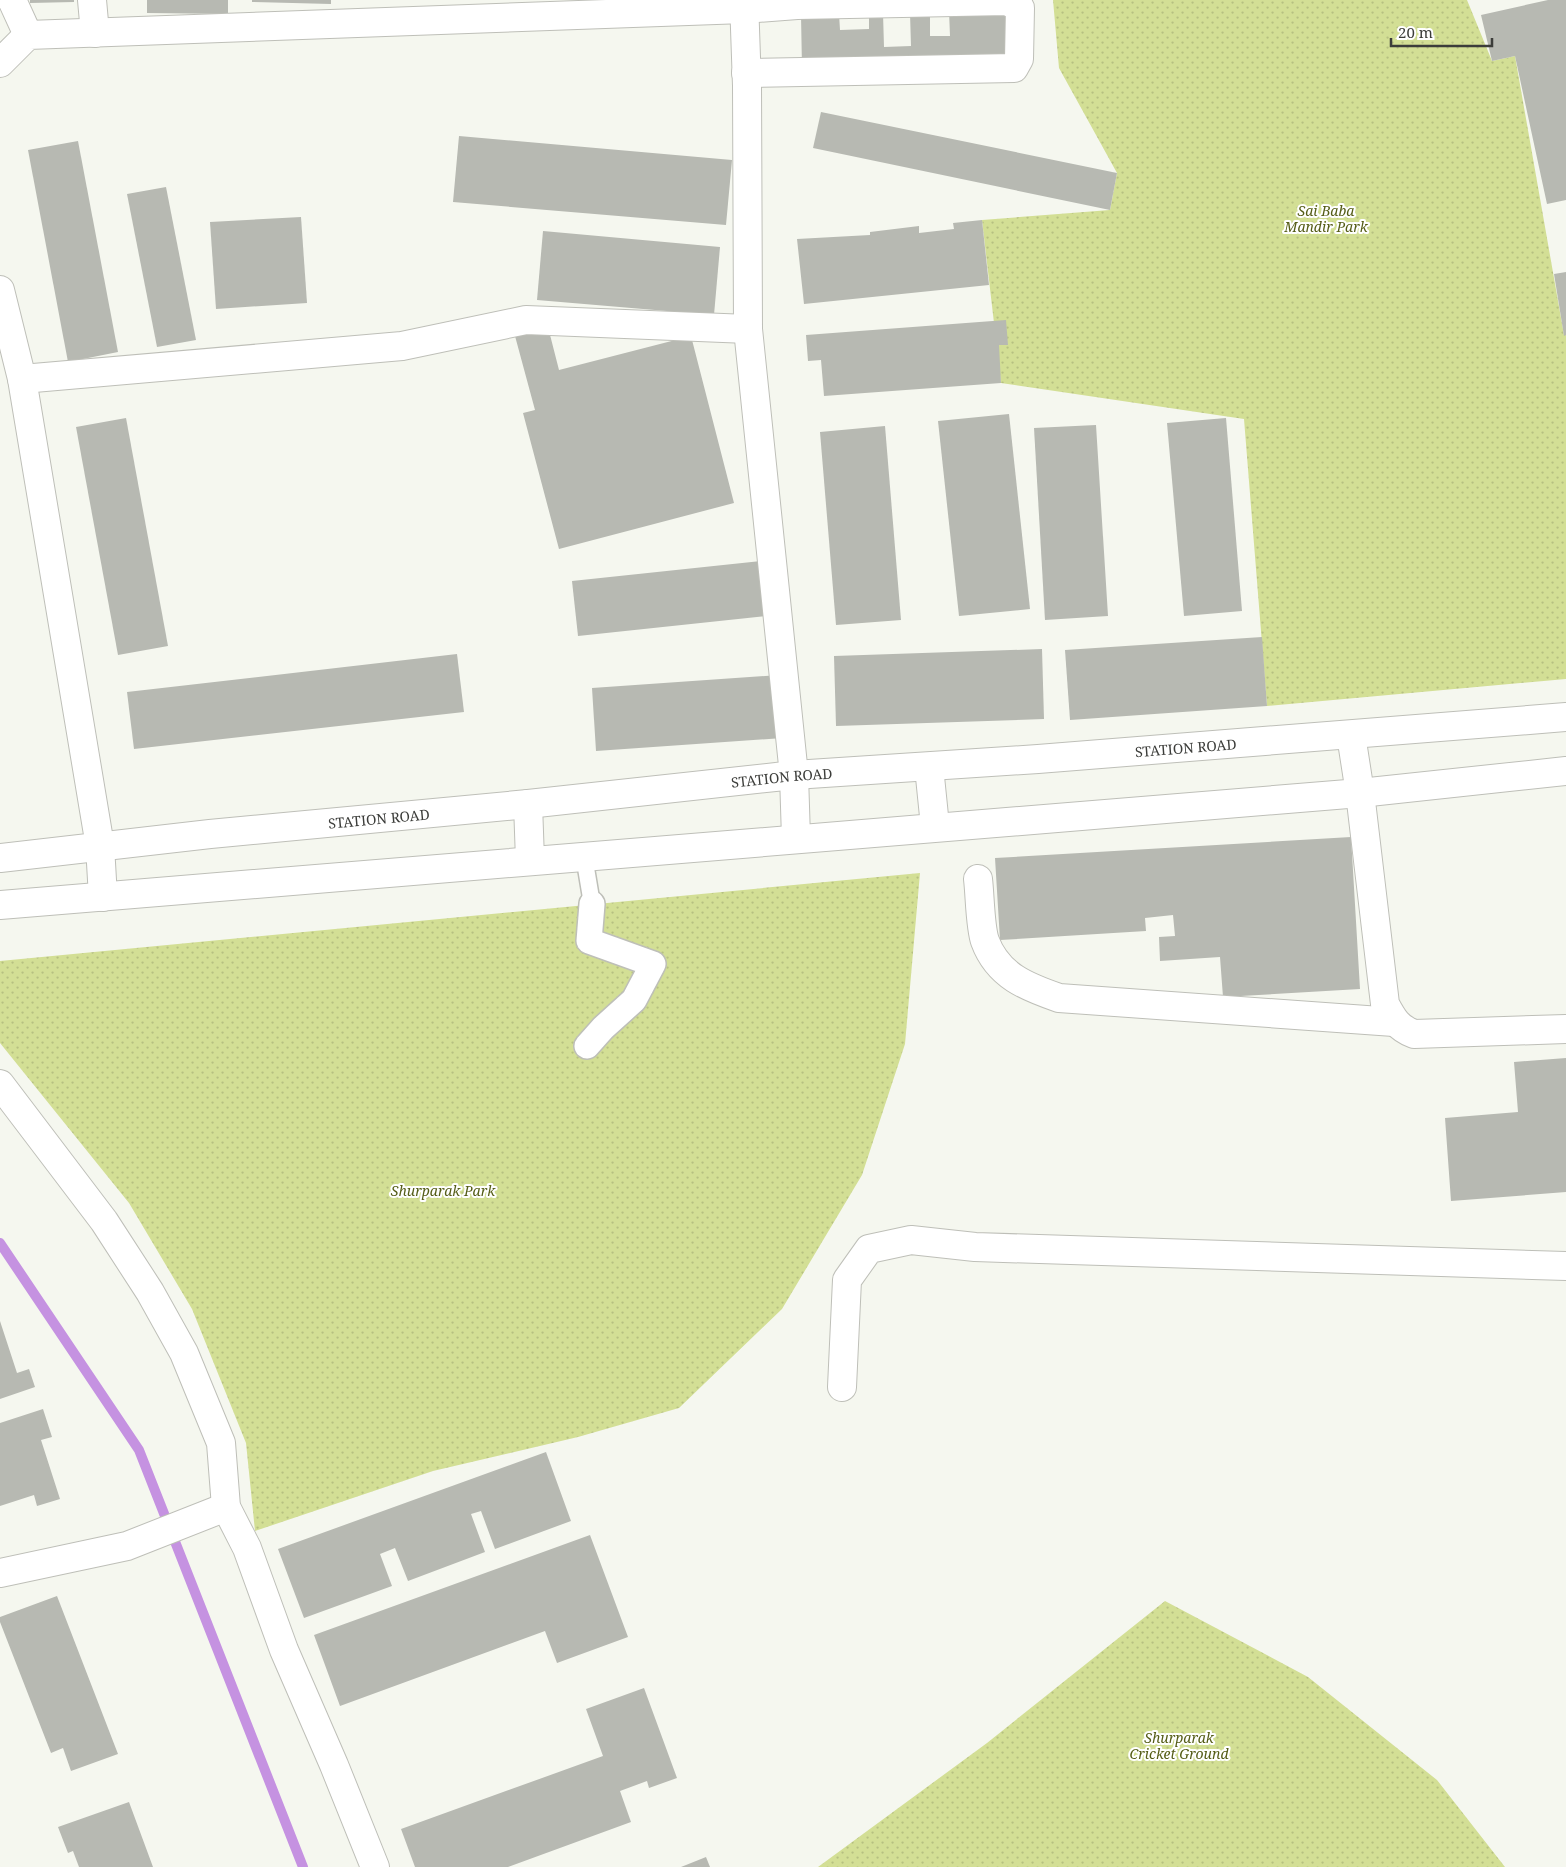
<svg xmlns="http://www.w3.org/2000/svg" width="1566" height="1867" viewBox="0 0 1566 1867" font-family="'Noto Serif',serif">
<defs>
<pattern id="park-dots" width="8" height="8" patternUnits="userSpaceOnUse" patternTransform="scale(1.25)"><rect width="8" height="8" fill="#d3df95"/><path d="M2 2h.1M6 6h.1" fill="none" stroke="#b6c081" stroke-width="1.8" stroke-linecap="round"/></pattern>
</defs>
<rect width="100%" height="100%" fill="#f5f7ef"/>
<g fill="url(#park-dots)">
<path d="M1053,0H1467L1492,61L1515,56L1564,335H1566V679L1267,706L1244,419L1001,383L982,220L1110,210L1117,173L1059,68Z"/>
<path d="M920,873L905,1044L862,1175L782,1309L679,1408L578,1437L433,1471L255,1531L246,1443L192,1309L129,1203L0,1043V961Z"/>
<path d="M1165,1601L1308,1677L1437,1780L1505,1867H818L987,1743Z"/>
</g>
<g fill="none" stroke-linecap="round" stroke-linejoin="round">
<path stroke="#c592e1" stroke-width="10" d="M0,1243L139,1450L303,1867"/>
</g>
<g fill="#b7b9b2">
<path d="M30,0H74V2L30,3Z"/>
<path d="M147,0H228V14L147,13Z"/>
<path d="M252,0H331V4L252,2Z"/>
<path d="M1548,0H1566V200L1547,204L1515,56L1492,61L1481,15Z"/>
<path d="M1010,10L1012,62L802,68L801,15L839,14L840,30L869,29V14L883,13L884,47L911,46L910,13L930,12V36H950L949,11Z"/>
<path d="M821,112L1117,173L1110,210L813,148Z"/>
<path d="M459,136L732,160L726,225L453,202Z"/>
<path d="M78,141L118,352L68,362L28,150Z"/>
<path d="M166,187L196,340L157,347L127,194Z"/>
<path d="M301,217L307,303L216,309L210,222Z"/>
<path d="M982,220L989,285L804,304L797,239L870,235V232L919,226V233L954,229L953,223Z"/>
<path d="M543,231L720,247L714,315L537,300Z"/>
<path d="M1566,272V335L1564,336L1554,274Z"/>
<path d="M1006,320L1008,345H999L1001,383L824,396L821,360L808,361L806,335Z"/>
<path d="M548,327L559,370L691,336L734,503L559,549L523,413L535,410L515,336Z"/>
<path d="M1009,414L1030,609L959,616L938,421Z"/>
<path d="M126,418L168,646L118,655L76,427Z"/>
<path d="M1226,418L1242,611L1184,616L1167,423Z"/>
<path d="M1096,425L1108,616L1045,620L1034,428Z"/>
<path d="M885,426L901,620L836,625L820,432Z"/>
<path d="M761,561L766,616L578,636L572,581Z"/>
<path d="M1262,637L1267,706L1070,720L1065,650Z"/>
<path d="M1042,649L1044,719L836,726L834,656Z"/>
<path d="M457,654L464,712L134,749L127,692Z"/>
<path d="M779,675L783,738L596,751L592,688Z"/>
<path d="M1351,837L1360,989L1223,997L1220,957L1160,961L1159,937L1175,936L1173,915L1145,918L1146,931L1000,940L995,858Z"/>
<path d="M1566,1058V1192L1451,1201L1445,1118L1518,1112L1514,1062Z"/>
<path d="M0,1321L17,1373L29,1369L35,1387L0,1399Z"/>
<path d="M43,1409L52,1437L41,1440L60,1499L37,1506L34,1495L0,1506V1423Z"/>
<path d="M546,1452L571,1521L495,1549L481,1511L471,1514L485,1552L408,1581L395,1548L380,1554L392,1586L304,1618L278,1549Z"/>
<path d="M590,1535L628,1637L557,1663L545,1631L340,1706L314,1635Z"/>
<path d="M57,1596L118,1754L71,1771L63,1748L51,1753L0,1622V1617Z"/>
<path d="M644,1688L677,1778L649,1788L647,1781L620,1791L631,1822L508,1867H415L401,1829L603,1756L586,1709Z"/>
<path d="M129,1802L153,1867H79L73,1851L68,1853L58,1827Z"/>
<path d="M706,1857L710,1867H681Z"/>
</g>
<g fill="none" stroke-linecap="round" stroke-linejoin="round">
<defs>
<path id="service" d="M584,856L592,904"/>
<path id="pedestrian" d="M587,1046L603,1028L634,1000L653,964L589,941L592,904"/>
<g id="minor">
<path d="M12,0L28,35"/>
<path d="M92,0L95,33"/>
<path d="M744,0L747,86L748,329L794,775L796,838"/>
<path d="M0,63L28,35L744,9L797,5L1007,1L1020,8L1019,59L1014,68L746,73"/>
<path d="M0,290L22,379L100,846L103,897"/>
<path d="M22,379L402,346L526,320L748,329"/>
<path d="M1351,735L1360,793L1385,1004C1393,1019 1398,1028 1414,1034L1566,1029"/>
<path d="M978,879C980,895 980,927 985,941C998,976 1027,987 1059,998L1394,1022"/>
<path d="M0,1084L104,1221L150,1292L184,1353L221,1443L226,1507L247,1548L284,1650L334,1765L375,1867"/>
<path d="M842,1387L847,1280L869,1249L911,1240L975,1247L1566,1266"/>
<path d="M0,1573L127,1546L226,1507"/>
</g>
<g id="secondary">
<path d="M929,767L935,826"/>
<path d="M528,804L530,860"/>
<path id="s1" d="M0,858L210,834L528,804L794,775L1038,759L1566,717"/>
<path d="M0,905L1360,793L1566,771"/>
</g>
</defs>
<use href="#service" stroke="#bebfb8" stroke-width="19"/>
<use href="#pedestrian" stroke="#bebfb8" stroke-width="28"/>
<use href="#minor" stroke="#bebfb8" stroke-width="30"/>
<use href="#secondary" stroke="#bebfb8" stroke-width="30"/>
<use href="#service" stroke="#fff" stroke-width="16"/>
<use href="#pedestrian" stroke="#fff" stroke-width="25"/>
<use href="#minor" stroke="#fff" stroke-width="28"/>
<use href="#secondary" stroke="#fff" stroke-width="28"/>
</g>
<g text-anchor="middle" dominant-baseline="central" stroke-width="4" stroke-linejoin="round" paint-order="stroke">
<g font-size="14" font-style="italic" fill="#555d17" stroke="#fff">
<text x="1326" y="210">Sai Baba<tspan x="1326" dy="16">Mandir Park</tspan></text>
<text x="443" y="1190">Shurparak Park</text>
<text x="1179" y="1737">Shurparak<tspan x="1179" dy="16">Cricket Ground</tspan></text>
</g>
<g font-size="14" fill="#3c3d3a" stroke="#fff">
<text stroke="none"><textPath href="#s1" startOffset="1191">STATION ROAD</textPath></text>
<text stroke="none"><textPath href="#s1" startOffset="786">STATION ROAD</textPath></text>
<text stroke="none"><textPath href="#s1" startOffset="381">STATION ROAD</textPath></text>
</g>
</g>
<path d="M1391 38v8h101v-8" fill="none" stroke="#3c3d3a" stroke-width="2.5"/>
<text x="1398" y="38" font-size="15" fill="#3c3d3a" stroke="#ffffff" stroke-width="4" paint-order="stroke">20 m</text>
</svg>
